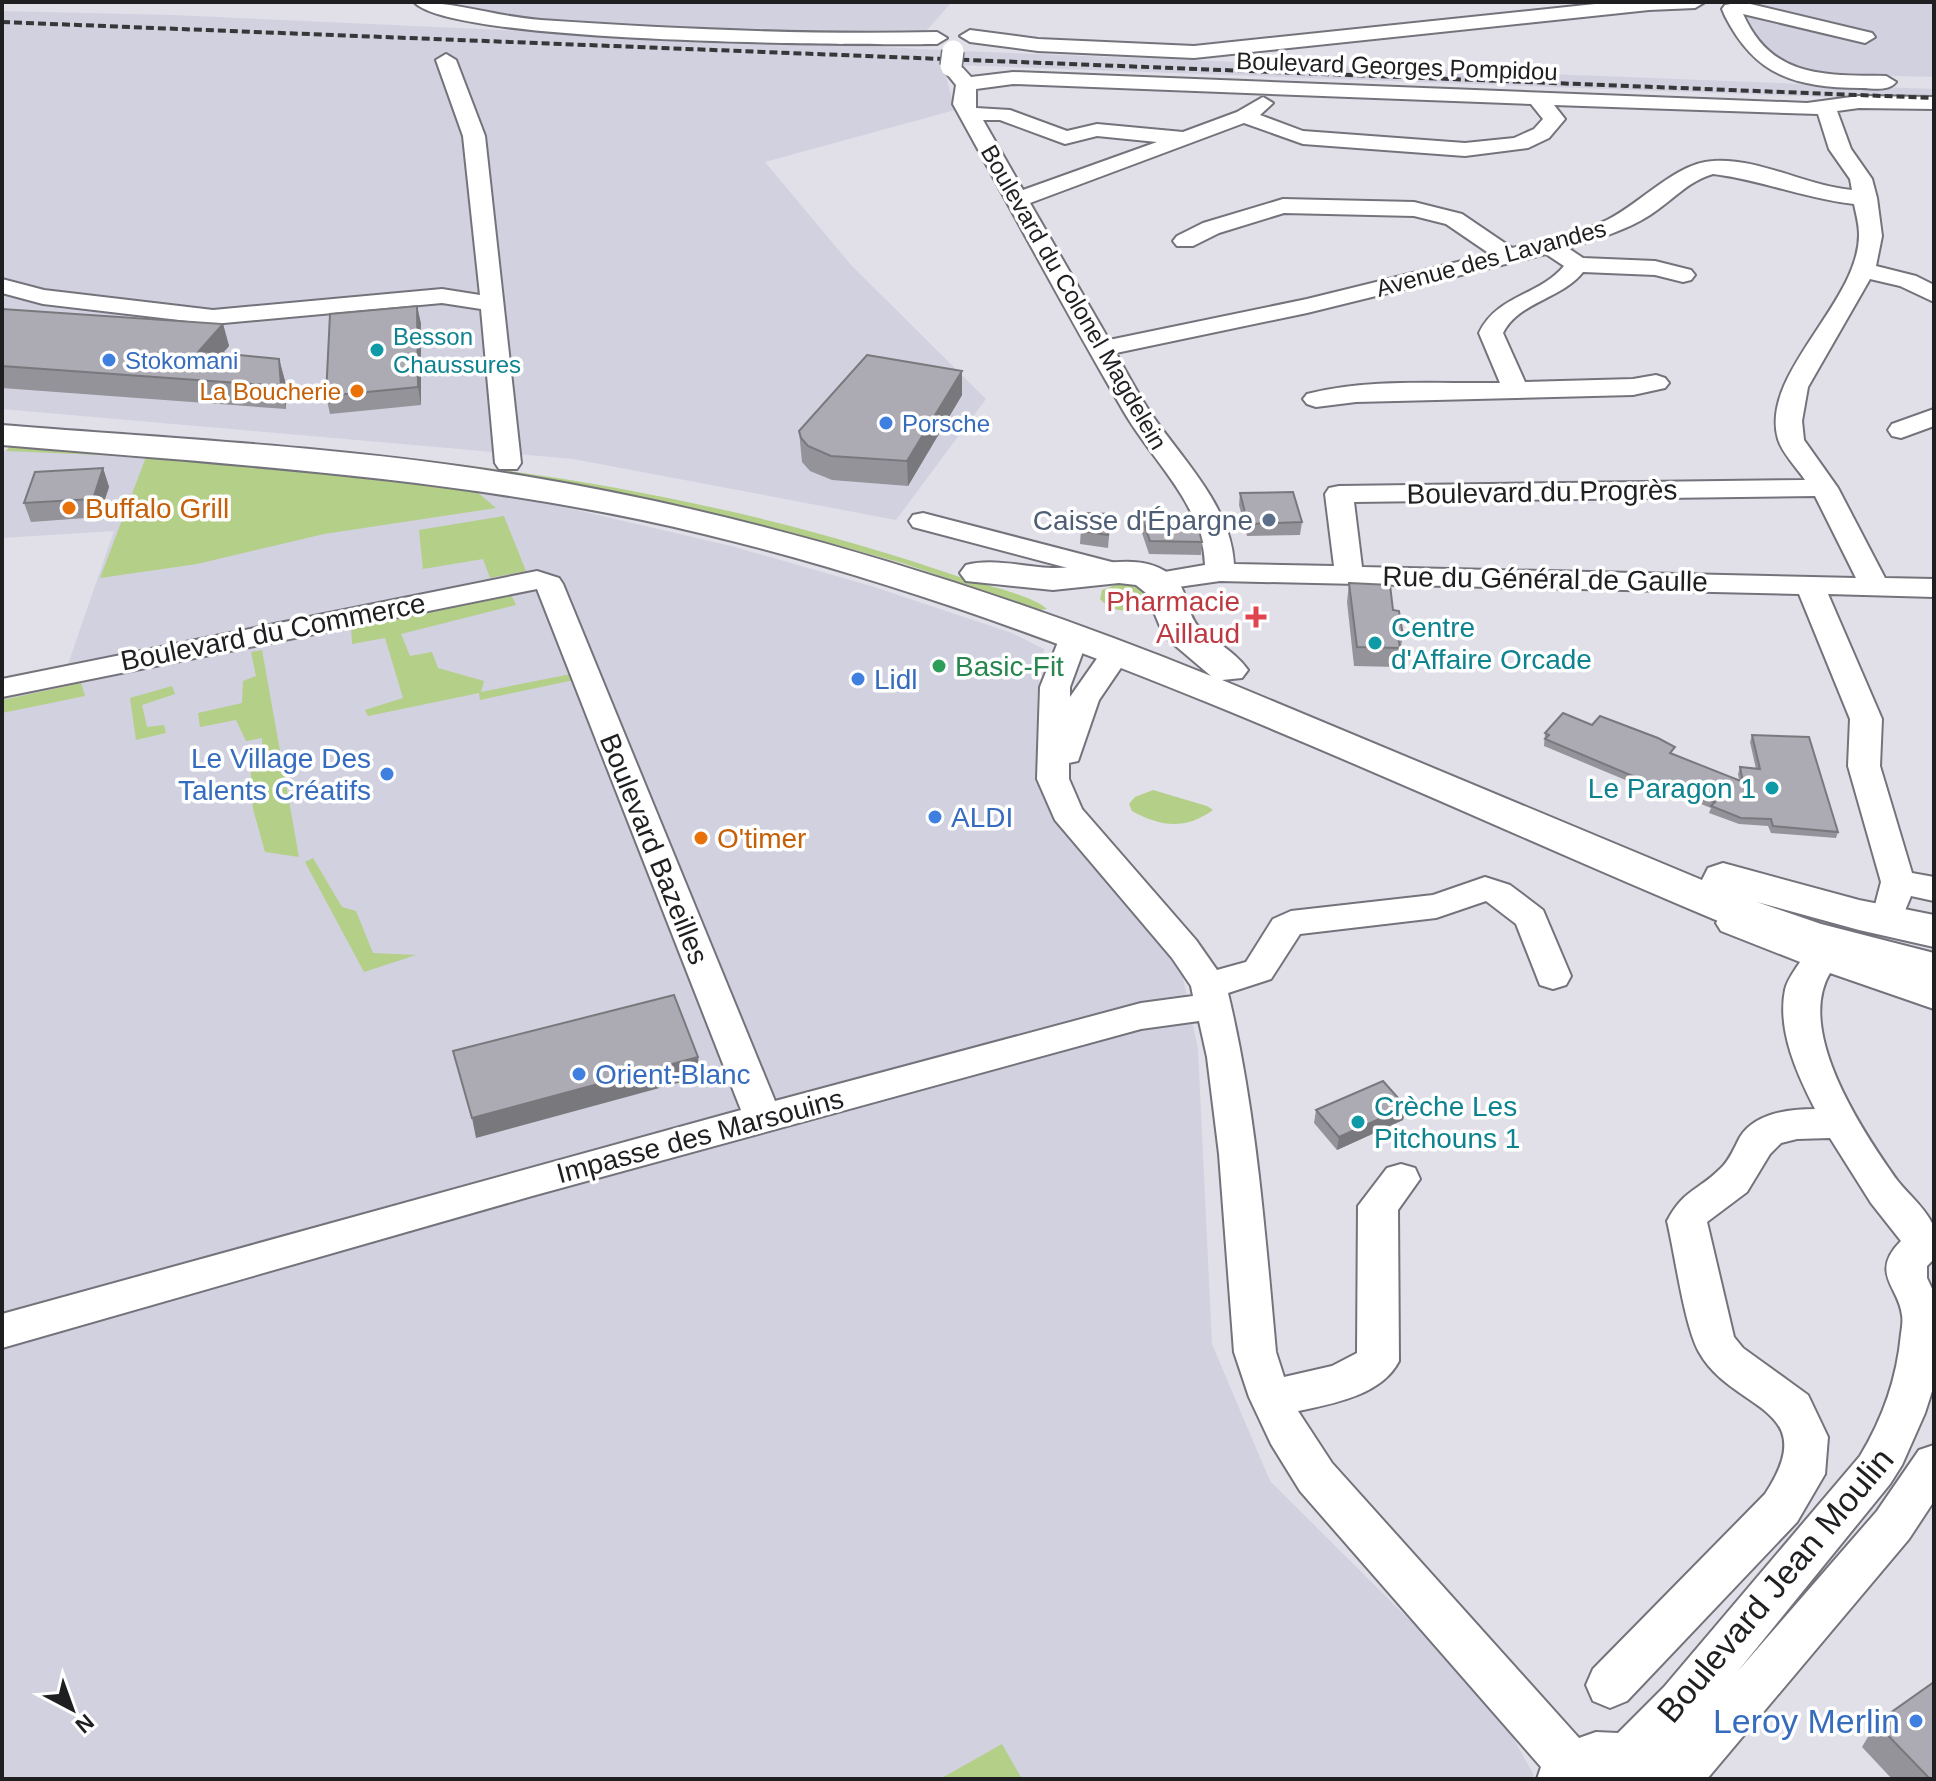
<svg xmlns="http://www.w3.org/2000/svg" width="1936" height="1781" viewBox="0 0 1936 1781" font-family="Arial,sans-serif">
<rect width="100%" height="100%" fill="#e1e0e9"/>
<g fill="#d2d1e0">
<path d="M438,2H952L926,31L901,32L599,25L498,18L451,8Z"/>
<path d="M1759,2H1934V77L1811,74L1774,57L1762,45L1745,19Z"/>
<path d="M2,11L173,15L945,50L943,65L955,110L765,162L852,266L986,399L896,520L573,459L2,409Z"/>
<path d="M960,51L1934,89V101L957,65Z"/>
<path d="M13,443L469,485L731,546L871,586L1012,633L1044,649L1037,696L1040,775L1177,960L1183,978L1198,1049L1212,1344L1270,1481L1494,1704L1534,1775L1532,1779H2V696L530,588L525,572L68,664L114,531L2,538V454Z"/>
</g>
<g fill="#b4cf87">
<path d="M13,443L469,485L496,508L324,534L197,564L100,578L146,457L6,451Z"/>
<path d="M347,453C556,470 764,509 963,578C984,585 1032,595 1047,609L1040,610L902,563L792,533L592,493Z"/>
<path d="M504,516L526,571L490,578L483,559L423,569L419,530Z"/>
<path d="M1121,583L1142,589L1147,598L1145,603C1131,614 1112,613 1100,599L1102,590Z"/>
<path d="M510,592L516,605L401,634L410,656L432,652L438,668L484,681L481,692L571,674L574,680L480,700L479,693L368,716L365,710L403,698L385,638L352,644L351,626Z"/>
<path d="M262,650L299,857L265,852L253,809L250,756L262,753V738L246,741L236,720L200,727L198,713L242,703L243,681L256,676L251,652Z"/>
<path d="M81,683L85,696L2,713V700Z"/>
<path d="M172,686L175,694L142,705L147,727L164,725L166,733L136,740L130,698Z"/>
<path d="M1153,790L1207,806L1213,810C1185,830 1161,827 1132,811L1129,804L1135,797Z"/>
<path d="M313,858L342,907L356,911L373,953L416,955L364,972L305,862Z"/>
<path d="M1002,1744L1022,1779H940Z"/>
</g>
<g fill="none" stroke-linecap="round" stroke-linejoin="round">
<defs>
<g id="minor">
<path d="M414,2C457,2 498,17 541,20C672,29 805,35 937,32L947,38L937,44C863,45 451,44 414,2Z"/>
<path d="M1614,2H1705L1695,8L1649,10L1194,58L1038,51L970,42L960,36L970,30L1038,39L1194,46Z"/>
<path d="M1742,2L1872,33L1875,37L1865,43L1743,14C1772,79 1825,75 1886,76L1896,82C1888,92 1873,88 1861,88C1796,87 1756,77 1725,16L1722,9L1725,5Z"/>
<path d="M446,54L456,60L485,136L521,463L517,469H499L495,463L481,309L442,303L213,324L43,304L2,293V279L44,290L213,310L442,289L480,295L463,136L436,60Z"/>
<path d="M953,63L960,65L971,77L1013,72L1807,103L1859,96L1934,97V109L1859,108L1837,111L1851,149L1872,179L1877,198L1882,236L1876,266L1916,276L1934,285V302L1900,286L1870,279L1808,387L1802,421L1804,440L1838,488L1885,578L1934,579V597L1828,594L1882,719L1880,766L1912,873L1934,877V901L1911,896L1904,913L1892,917L1880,913L1875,905L1881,882L1848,766L1850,719L1799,594L1220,581L1157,590L1147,587L1143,581L1147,575L1205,565C1203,504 1153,462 1124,412C1065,311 1010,207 953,104L956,85L943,69ZM1013,84L1531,104L1543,119L1534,129L1514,138L1465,143L1303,131L1260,115L1273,103L1263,97L1237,112L1183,132L1097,124L1067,131L1010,110L976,108V89ZM1554,105L1818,114L1829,149L1850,179L1852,190C1805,186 1761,158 1713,161C1677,162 1640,204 1607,220C1578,234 1543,241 1512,248L1462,214L1414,202L1283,199L1203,223L1177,236L1173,241L1177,246H1193L1219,233L1284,213L1414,216L1446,224L1490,254L1307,299L1109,340L1030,203L1244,123L1303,144L1465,156L1528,148L1549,138L1565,119ZM983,120H1000L1065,144L1097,136L1157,142L1023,190ZM1713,174C1762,180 1806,199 1854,204C1856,214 1859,224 1859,234C1860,302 1759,374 1778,439C1782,453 1797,468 1805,480L1339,486L1329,488L1325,494L1334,566L1234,564C1231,508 1185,462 1154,418C1140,398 1128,375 1116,353L1307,313L1546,254L1564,266C1539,296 1497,295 1479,333L1500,383C1437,384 1368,378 1307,394L1303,399L1307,404L1316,407L1356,402L1633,395L1665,388L1669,383L1665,378L1656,375L1633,379L1525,382L1503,333C1518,302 1562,299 1583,272L1655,275L1683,282L1691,280L1695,275L1691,270L1655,261L1583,258L1568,248C1596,239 1625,231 1650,215C1672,201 1688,181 1713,174ZM1815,496L1856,578L1362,567L1354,502Z"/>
<path d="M1934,409V426L1901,438L1892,436L1888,430L1892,424Z"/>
<path d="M923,513L1127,566L1131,572L1127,578L1117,581L913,527L909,521L913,515Z"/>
<path d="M537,571L559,578L563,584L775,1101L1141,1003L1193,996L1191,986L1172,958L1055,820L1037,779L1040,687L1062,632L1073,629L1084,632L1088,638L1070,687V697L1105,647L1116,644L1127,647L1131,653L1099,700L1078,761L1069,763V779L1082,809L1196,940L1217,970L1246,962L1273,919L1291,911L1433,895L1485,877L1510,885L1543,910L1571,976L1566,985L1553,989L1540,985L1516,924L1486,901L1436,918L1300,934L1271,979L1228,993C1256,1109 1265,1232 1276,1352L1284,1377L1332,1366L1357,1353L1358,1206L1387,1168L1401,1164L1415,1168L1420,1179L1398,1210L1399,1361C1382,1395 1332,1404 1298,1411L1332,1463L1579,1738L1596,1732L1618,1733L1664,1687L1860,1456C1883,1418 1897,1378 1901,1334C1902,1328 1903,1320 1902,1315C1899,1287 1869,1273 1901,1241L1871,1203L1830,1138L1797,1139L1781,1143L1770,1154L1747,1192L1707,1222L1734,1337L1743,1348L1808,1395L1828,1437L1825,1474L1797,1522L1627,1701L1610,1708L1593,1701L1586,1685L1593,1669L1765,1494C1824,1405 1732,1412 1699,1352C1684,1325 1675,1254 1667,1221C1684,1189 1698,1191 1720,1169C1730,1160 1734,1148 1740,1137C1755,1113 1789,1109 1815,1109C1797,1074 1777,1030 1785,990C1787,980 1795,970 1800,962L1721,931L1716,923L1721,915L1733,911L1934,983V1009L1830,973C1795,1031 1863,1132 1897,1180C1908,1194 1924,1207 1932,1223C1936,1231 1934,1249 1934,1259L1927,1266V1278L1934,1293V1385L1925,1413L1902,1465L1890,1484L1738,1671L1877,1511L1919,1450L1934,1445V1501L1909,1539L1707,1779H1537L1541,1767L1300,1491L1271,1444L1249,1397L1234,1352L1219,1154L1207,1057L1199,1021L1141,1029L532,1196L2,1348V1314L741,1110L537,589L2,697V679Z"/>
</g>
<path id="major" d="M2,425C176,439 351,447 524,476C760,515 990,587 1211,676L1164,636L1146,593L1136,585L1119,583L1053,590L966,581L960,573L966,565C994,558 1024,567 1052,568C1092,569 1145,547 1176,580C1188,592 1187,613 1197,625C1213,641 1235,651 1248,670L1242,678L1222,680L1702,880L1708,868L1723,863L1859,900L1934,915V947L1859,930L1757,902L1821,924L1934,953V985L1796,948L1730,926C1393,785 1061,620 704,534C474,478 238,465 2,445Z"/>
</defs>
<use href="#minor" stroke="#74737b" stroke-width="4"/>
<use href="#major" stroke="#74737b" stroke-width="4"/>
<use href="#minor" fill="#fff" fill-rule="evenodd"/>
<use href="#major" fill="#fff" fill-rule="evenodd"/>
<path stroke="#373639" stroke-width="4" stroke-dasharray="8 4" stroke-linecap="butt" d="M2,22L1934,98"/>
<defs>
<path id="minor-bridge" d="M951,66L953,51"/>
</defs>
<use href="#minor-bridge" stroke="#74737b" stroke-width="24" stroke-linecap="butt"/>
<use href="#minor-bridge" stroke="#fff" stroke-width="21"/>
</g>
<g fill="#94939a">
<path d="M417,306L421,324V405L330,414L326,396Z"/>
<path d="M2,309L223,324L229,346L222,354L279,359L285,381L286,409L2,388Z"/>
<path d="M962,371V395L908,486L832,480L810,471L802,462L799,431Z"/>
<path d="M103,468L109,487L99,517L31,522L24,503Z"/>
<path d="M1240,493L1302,522L1300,535L1247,536L1239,505Z"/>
<path d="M1082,513L1111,514L1108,548L1080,544Z"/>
<path d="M1141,515L1202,542L1201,555L1149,554L1140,527Z"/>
<path d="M1349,583L1393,610L1403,636L1397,667L1354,666L1347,602Z"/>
<path d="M1592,725L1739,780L1738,774L1740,767L1756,769L1750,742L1752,735L1838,832L1836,838L1771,833L1768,826L1739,824L1709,813L1711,808L1676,794L1671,799L1544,746L1545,733Z"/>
<path d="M1406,1107L1403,1120L1337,1150L1314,1123L1316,1110Z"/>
<path d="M1876,1723L1934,1779H1892L1862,1747Z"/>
</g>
<g fill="#78787d">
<path d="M417,306L421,324V405L418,387Z"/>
<path d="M223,324L229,346L205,374L199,351Z"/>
<path d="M279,359L285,381L286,409L281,386Z"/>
<path d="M962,371V395L908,486L907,461Z"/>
<path d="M103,468L109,487L99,517L93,499Z"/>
<path d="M698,1057L700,1077L476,1138L472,1118Z"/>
<path d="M1406,1107L1403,1120L1337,1150L1339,1137Z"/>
</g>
<g fill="#acabb3" stroke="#78787d" stroke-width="2">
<path d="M417,306L418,387L326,396L330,314Z"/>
<path d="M2,309L223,324L199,351L279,359L281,386L2,366Z"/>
<path d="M867,355L962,371L907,461L831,456L808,446L801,438L799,431Z"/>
<path d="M103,468L93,499L24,503L35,472Z"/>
<path d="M1293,492L1302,522L1248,524L1240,493Z"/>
<path d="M1082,513L1111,514L1108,535L1081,531Z"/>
<path d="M1141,515H1195L1202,542L1150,541Z"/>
<path d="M1349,583L1390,585L1393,610L1399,611L1403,636H1398L1400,648L1357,647Z"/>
<path d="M1563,713L1592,725L1600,716L1658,738L1675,747L1670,753L1743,782L1740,767L1760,769L1752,735L1809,737L1838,832L1773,826L1771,819L1741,818L1711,806L1715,802L1678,787L1673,793L1545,739L1549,735L1545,733Z"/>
<path d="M674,995L698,1057L472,1118L453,1051Z"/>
<path d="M1383,1081L1406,1107L1339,1137L1316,1110Z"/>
<path d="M1934,1682V1779H1930L1876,1723Z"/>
</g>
<g fill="#0f9aa8" stroke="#fff" stroke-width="3">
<circle cx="377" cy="350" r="8"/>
<circle cx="1375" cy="643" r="8"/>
<circle cx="1772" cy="788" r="8"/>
<circle cx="1358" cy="1122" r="8"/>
</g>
<g fill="#3f7fe0" stroke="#fff" stroke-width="3">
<circle cx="109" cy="360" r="8"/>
<circle cx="886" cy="423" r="8"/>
<circle cx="858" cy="679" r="8"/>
<circle cx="387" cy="774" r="8"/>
<circle cx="935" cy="817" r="8"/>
<circle cx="579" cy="1074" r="8"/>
<circle cx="1916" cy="1721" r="8"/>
</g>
<g fill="#e8710a" stroke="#fff" stroke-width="3">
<circle cx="357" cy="391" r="8"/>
<circle cx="69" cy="508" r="8"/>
<circle cx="701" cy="838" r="8"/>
</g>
<circle fill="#5c6f8a" stroke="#fff" stroke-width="3" cx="1269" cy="520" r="8"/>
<path fill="#e0444e" stroke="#fff" stroke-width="3" d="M1252 605h8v8h8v8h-8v8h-8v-8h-8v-8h8z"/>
<circle fill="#2e9e5b" stroke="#fff" stroke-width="3" cx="939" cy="666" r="8"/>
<g text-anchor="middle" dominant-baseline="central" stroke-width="7" stroke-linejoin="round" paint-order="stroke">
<g font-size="24" fill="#1f1e21" stroke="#fff">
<text transform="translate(1397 66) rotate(2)">Boulevard Georges Pompidou</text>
<text transform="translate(1491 258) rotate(-15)">Avenue des Lavandes</text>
<text transform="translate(1074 297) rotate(60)">Boulevard du Colonel Magdelein</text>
</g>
<g font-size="24" fill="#0d838f" stroke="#fff" text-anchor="start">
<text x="393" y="336">Besson<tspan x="393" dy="28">Chaussures</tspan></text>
</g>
<g font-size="24" fill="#366cbe" stroke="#fff" text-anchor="start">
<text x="125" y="360">Stokomani</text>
<text x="902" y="423">Porsche</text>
</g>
<g font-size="24" fill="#c56008" stroke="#fff" text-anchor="end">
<text x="341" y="391">La Boucherie</text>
</g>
<g font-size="28" fill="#1f1e21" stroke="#fff">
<text transform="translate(1542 492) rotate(-1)">Boulevard du Progrès</text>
<text transform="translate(1545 579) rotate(1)">Rue du Général de Gaulle</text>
<text transform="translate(273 632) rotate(-11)">Boulevard du Commerce</text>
<text transform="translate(654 849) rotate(68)">Boulevard Bazeilles</text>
<text transform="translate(700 1136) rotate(-15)">Impasse des Marsouins</text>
</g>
<g font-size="28" fill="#c56008" stroke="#fff" text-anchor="start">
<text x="85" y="508">Buffalo Grill</text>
<text x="717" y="838">O'timer</text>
</g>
<g font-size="28" fill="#4e5e75" stroke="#fff" text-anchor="end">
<text x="1253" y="520">Caisse d'Épargne</text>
</g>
<g font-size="28" fill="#be3a42" stroke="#fff" text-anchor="end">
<text x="1240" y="601">Pharmacie<tspan x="1240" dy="32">Aillaud</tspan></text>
</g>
<g font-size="28" fill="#0d838f" stroke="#fff" text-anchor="start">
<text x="1391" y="627">Centre<tspan x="1391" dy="32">d'Affaire Orcade</tspan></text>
<text x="1756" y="788" text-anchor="end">Le Paragon 1</text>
<text x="1374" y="1106">Crèche Les<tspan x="1374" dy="32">Pitchouns 1</tspan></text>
</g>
<g font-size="28" fill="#27864d" stroke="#fff" text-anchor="start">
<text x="955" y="666">Basic-Fit</text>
</g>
<g font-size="28" fill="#366cbe" stroke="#fff" text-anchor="start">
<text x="874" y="679">Lidl</text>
<text x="371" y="758" text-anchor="end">Le Village Des<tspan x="371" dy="32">Talents Créatifs</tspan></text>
<text x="951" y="817">ALDI</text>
<text x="595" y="1074">Orient-Blanc</text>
</g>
<g font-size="34" fill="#1f1e21" stroke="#fff">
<text transform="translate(1775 1585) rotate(-50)">Boulevard Jean Moulin</text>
</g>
<g font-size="34" fill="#366cbe" stroke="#fff" text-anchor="end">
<text x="1900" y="1721">Leroy Merlin</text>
</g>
</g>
<rect width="1936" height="1781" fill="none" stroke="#1f1e21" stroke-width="8"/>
<g transform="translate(72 1709) rotate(139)" stroke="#ffffff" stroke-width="6" paint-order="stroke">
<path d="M0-6L14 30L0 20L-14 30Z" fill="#1f1e21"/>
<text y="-12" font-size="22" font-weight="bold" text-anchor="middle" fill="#1f1e21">N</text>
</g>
</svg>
